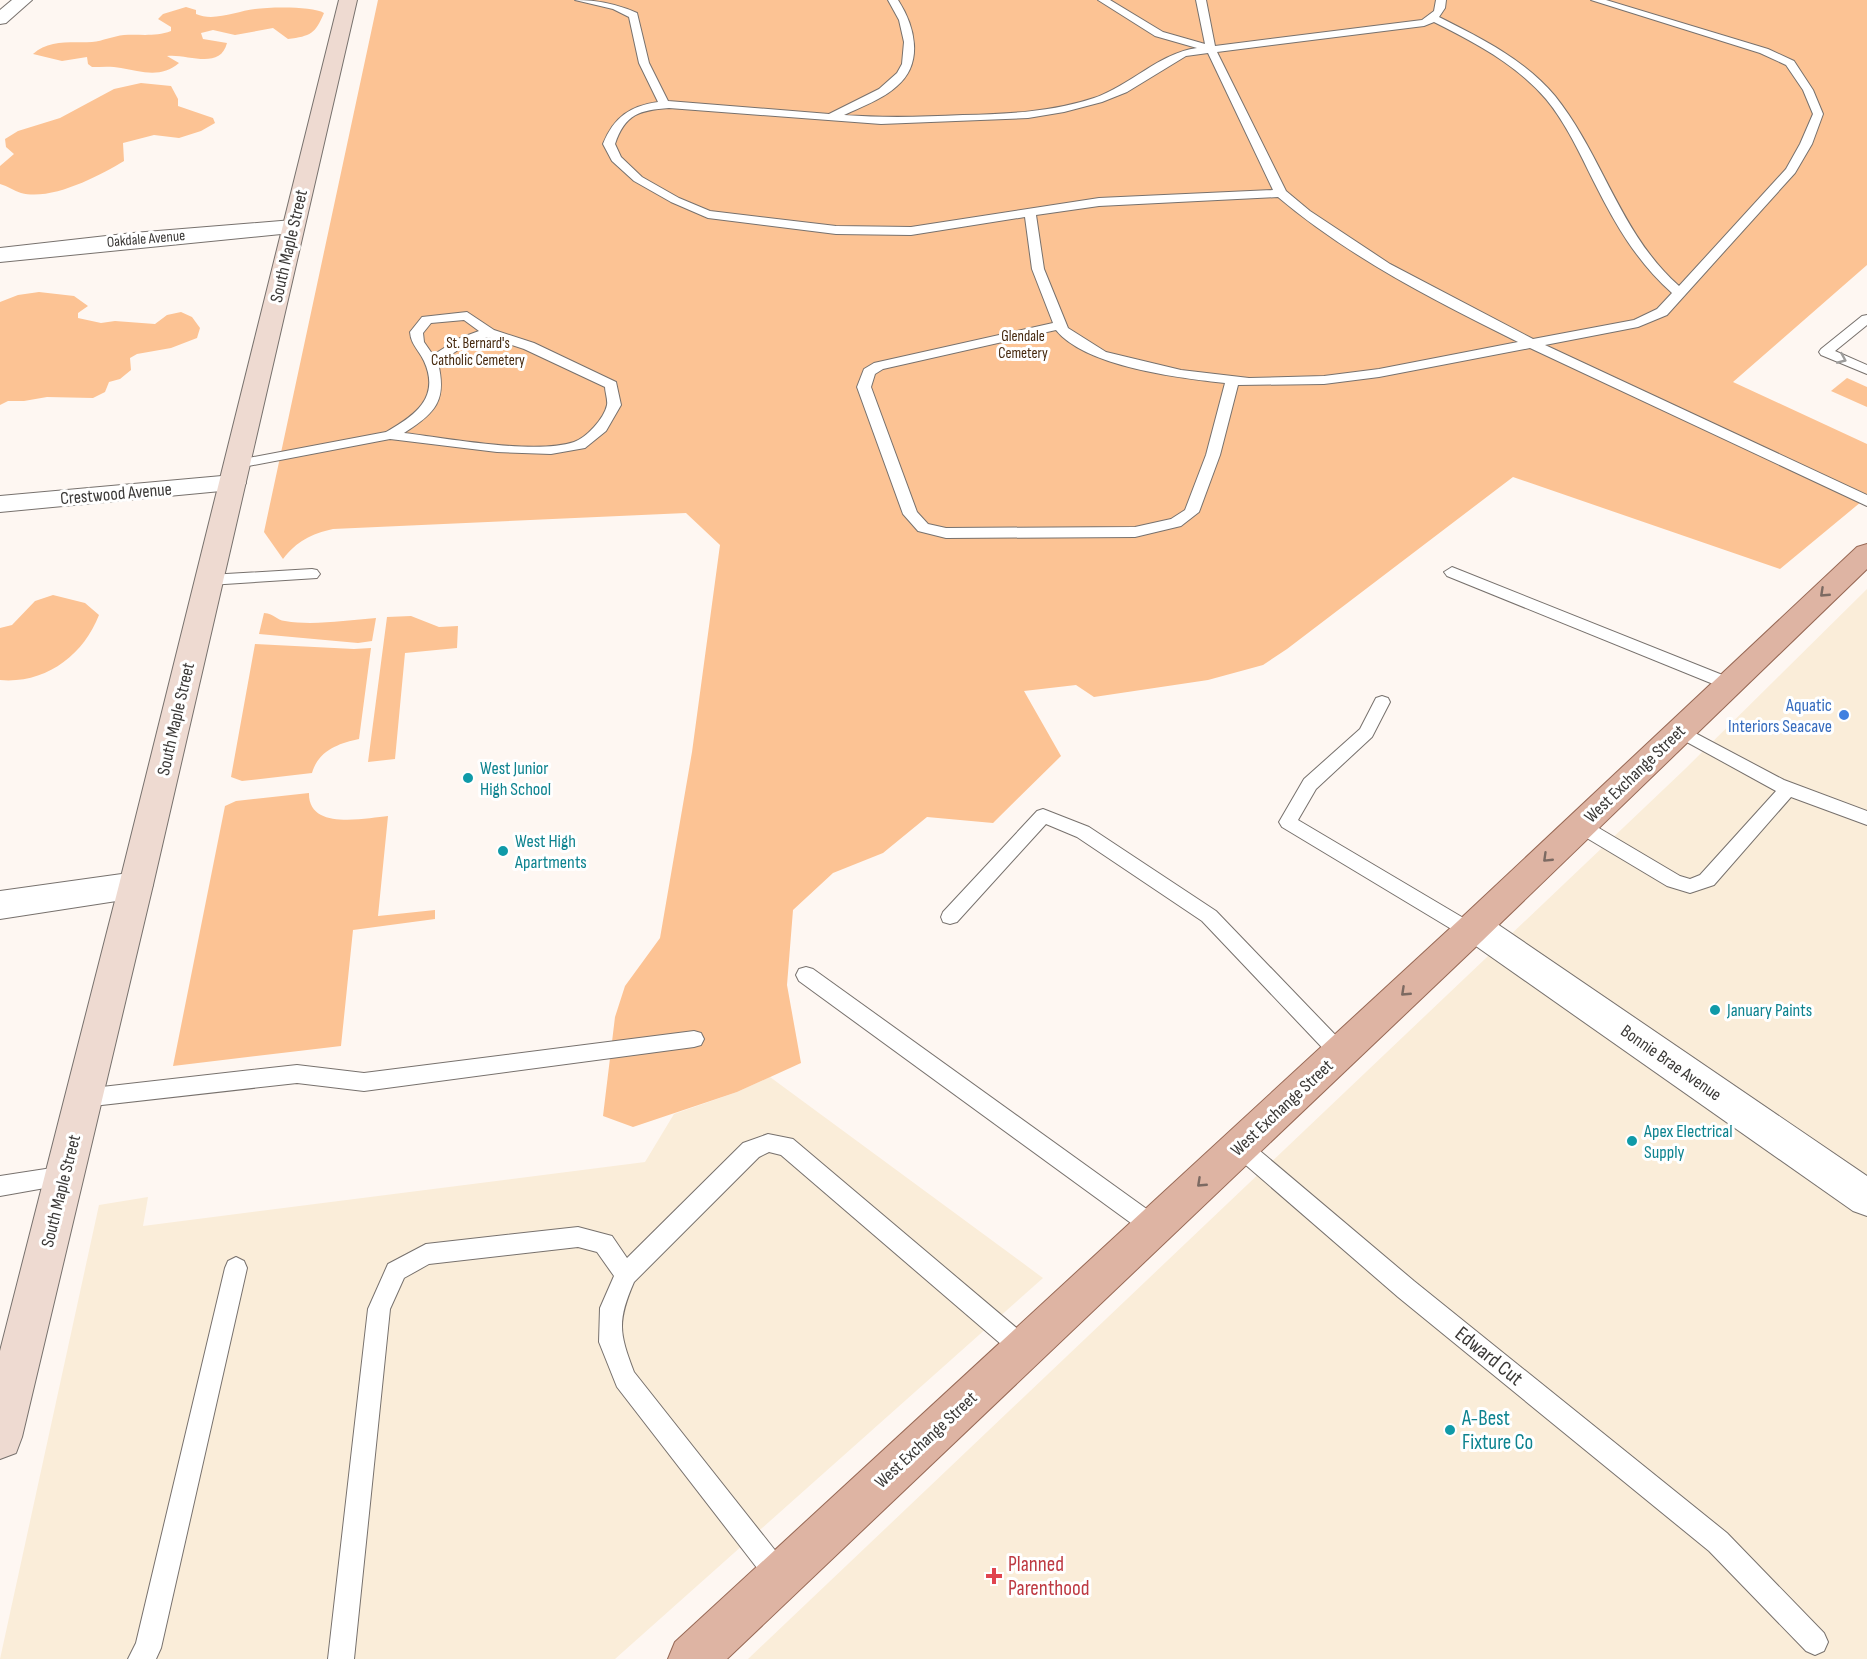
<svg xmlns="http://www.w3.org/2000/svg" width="1867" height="1659" viewBox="0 0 1867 1659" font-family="'Sofia Sans Condensed',sans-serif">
<rect width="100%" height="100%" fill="#fef7f2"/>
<g fill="#faedd9">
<path d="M1867,589V1659H748L1685,769Z"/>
<path d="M770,1077L1043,1278L615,1659H0L99,1205L148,1197L143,1226L645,1162L674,1114L737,1092Z"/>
</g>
<g fill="#fcc394">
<path d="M378,0H1867V265L1733,382L1867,444V497L1780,569L1513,477L1287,649L1263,665L1208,680L1094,697L1076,685L1024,691L1061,756L993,823L927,817L883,853L833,873L793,910L787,985L801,1063L737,1092L633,1127L603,1116L615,1017L625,986L660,938L692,752L720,545L686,513L333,529C311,534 297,541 283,559L264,532Z"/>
<path d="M186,7L196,10V14C214,22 237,11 255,9C270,7 313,6 324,13C315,34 311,36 288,39L273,28L235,35L213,30L201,33L203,39L227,43C220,71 186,53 167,56L179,63C162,78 142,72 121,68C112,66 101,67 92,67L88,64L87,57L62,61L33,54C49,39 71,43 92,42C103,41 113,36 124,35C141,34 155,37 171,31V27L158,19L163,14Z"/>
<path d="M141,83L171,86L178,99V106L213,118L215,123L201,131L179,138L154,135L123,143L124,161C99,176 52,201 21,193C14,191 8,186 0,184V166L14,154L6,147L5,139L18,131L60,118L114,89Z"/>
<path d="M39,292L74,296L88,306L78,313V318L101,323L115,321L155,324L167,315L181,312L192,317L200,328L197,338L171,348L137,354L130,358L131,370L120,379L109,382L105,392L93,398L47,397L24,401H8L0,405V302L18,295Z"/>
<path d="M1847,378L1867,387V407L1831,391Z"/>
<path d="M53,595L85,603L99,615C83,656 45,684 0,680V628L12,625L35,601Z"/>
<path d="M264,613C275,614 276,620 285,621C314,626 346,620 376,618L372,641L358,643L259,634Z"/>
<path d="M411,616L439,627L458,626L457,648L405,653L395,759L368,762L387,617Z"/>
<path d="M255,644L354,649L371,648L359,739C339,743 318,751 312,773L242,781L231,777Z"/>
<path d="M309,793C308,831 366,818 388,816L378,916L435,910V919L353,930L341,1046L173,1066L225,806L236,801Z"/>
</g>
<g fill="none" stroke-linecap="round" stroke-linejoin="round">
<defs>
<g id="lane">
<path d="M575,0C598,0 617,4 637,13L649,63L668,101L829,114L879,89L897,73L902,64L904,42L899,20L888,0H898C915,26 924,63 897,86C883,99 861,107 844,115C883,118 923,117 963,115C1007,114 1052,112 1094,98C1130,86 1159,53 1197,48L1155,36L1098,0H1110L1163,32L1205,44L1196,0H1206L1215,46L1422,20L1434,11L1436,0H1446L1445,8L1439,17C1481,38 1525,60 1555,96C1603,156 1620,234 1679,286L1786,169L1800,144L1813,114L1803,90L1786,65L1760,53L1591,0H1606L1768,49L1794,61L1813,90L1823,114L1812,144L1795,173L1667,315L1638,327L1545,345L1867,495V506L1530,348L1379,377L1324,384L1238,385L1220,455L1199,512L1181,526L1135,537L946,538L918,531L903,514L857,387L864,369L874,363L1053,323L1032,269L1025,217L911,235L836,234L708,218L671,202L634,181L612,161L603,144C614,117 630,106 658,102L639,63L629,17L613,9ZM1434,22C1474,42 1516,64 1546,99C1566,123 1580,154 1594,182C1615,224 1637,262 1672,293L1657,309L1634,320L1533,339L1390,264L1310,211L1286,191L1217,52L1424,26ZM1208,53L1273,190L1099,198L911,227L836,226L710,211L679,198L642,177L621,157L615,144C625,114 640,110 669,108L881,124L1028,118L1064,112L1102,102L1127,92L1186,56ZM1278,197C1349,257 1435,301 1518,342L1379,369L1324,376L1249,378L1181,370L1106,352L1068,328L1044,269L1036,215L1099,206ZM1056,330C1086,367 1180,378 1225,383L1206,455L1185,510L1171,519L1135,527L946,528L928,524L917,512L871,387L875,374L883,369Z"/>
<path d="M467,312L494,330L534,343L616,382L621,405L606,431L585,448L551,454L497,452L390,439L238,468L231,464L238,460L386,432C414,416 441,398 424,361C419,350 411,345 410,332L422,317ZM464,320L479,331L460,338L433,355L424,342L423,333L431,323ZM488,337L524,349L605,387C605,392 608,400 607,405C604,419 586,438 574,442C535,455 446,438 404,433C436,413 447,400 438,363L469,343Z"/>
<path d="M1867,315V325L1835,351L1867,365V374L1821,355L1819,352L1821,349L1862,316Z"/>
<path d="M1452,567L1735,680L1737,684L1735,688H1723L1447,576L1444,572Z"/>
<path d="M312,569L317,570L320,574L317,578L209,585L201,580L209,575Z"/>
<path d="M1382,696L1388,698L1390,702L1372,737L1316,789L1298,820L1477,926L1480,931L1477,936L1470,939L1463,936L1282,827L1279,822L1304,779L1360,729L1376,698Z"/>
<path d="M1680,725L1784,780L1867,811V825L1791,797L1714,885L1690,893L1667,886L1575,831L1572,826L1575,821L1581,819L1587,821L1680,876L1690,879L1700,875L1776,791L1674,735L1671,731L1674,727Z"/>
<path d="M1043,809L1089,827L1216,911L1347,1047L1350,1053L1347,1059L1340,1062L1333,1059L1202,921L1077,837L1046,824L957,922L950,924L943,922L941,917L943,912L1037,811Z"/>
<path d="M806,967L813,969L1162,1220L1165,1227L1162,1234L1154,1237L1146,1234L799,981L796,975L799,969Z"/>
<path d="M694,1031L701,1033L704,1039L701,1045L694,1047L364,1091L297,1083L84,1107L77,1104L74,1098L77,1092L84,1089L297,1065L364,1073Z"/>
<path d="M768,1134L793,1139L1032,1341L1036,1349L1032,1357L1024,1360L1016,1357L781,1155L769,1152L759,1157L634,1282C617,1321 619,1333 634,1372L789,1568L793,1577L789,1586L780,1590L771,1586L617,1387L599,1342L600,1308L614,1276L597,1252L578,1247L429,1264L404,1278L390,1309L354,1659H328L368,1309L388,1264L426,1244L578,1227L612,1236L627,1258L743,1143Z"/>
<path d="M1240,1138L1247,1140L1414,1281L1727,1533L1824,1633L1828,1642L1824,1651L1815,1655L1806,1651L1709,1551L1398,1297L1233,1154L1229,1147L1233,1140Z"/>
<path d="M65,1166L73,1169L76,1176L73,1183L0,1196V1176Z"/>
<path d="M236,1257L244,1261L247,1268L161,1648L156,1659H128L136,1643L225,1268L228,1261Z"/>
</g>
<g id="street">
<path d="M12,0H32L6,23L0,24V10Z"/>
<path d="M293,220L301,222L304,227L301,232L0,262V248L133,233Z"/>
<path d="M233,475L242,477L246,483L242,489L0,512V496Z"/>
<path d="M136,872L148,876L153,885L148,894L136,898L0,919V891Z"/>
<path d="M1475,913L1487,917L1867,1176V1216L1853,1211L1463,937L1458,927L1463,917Z"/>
</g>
<path id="secondary" d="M339,0H357L153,885L22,1437L16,1453L0,1459V1351L119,885Z"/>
<path id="primary" d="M1867,544V569L1482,941L727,1659H668L675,1642L1458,921L1857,547Z"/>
</defs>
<use href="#lane" stroke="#77716d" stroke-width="2"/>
<use href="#street" stroke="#77716d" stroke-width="2"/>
<use href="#secondary" stroke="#77716d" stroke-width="2"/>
<use href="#primary" stroke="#976855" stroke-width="2"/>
<use href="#lane" fill="#fff" fill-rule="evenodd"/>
<use href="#street" fill="#fff" fill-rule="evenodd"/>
<use href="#secondary" fill="#eedad1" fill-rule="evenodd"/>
<use href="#primary" fill="#deb4a3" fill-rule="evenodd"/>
</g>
<defs><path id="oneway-chevron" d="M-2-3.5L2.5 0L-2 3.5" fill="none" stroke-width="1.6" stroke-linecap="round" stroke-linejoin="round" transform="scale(1.5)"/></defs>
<use stroke="#9d9c9b" href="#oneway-chevron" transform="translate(1842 359) rotate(23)"/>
<g stroke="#7c6a62">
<use href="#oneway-chevron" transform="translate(1824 593) rotate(137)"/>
<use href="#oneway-chevron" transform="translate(1547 858) rotate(136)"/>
<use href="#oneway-chevron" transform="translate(1405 992) rotate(137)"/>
<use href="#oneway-chevron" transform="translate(1201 1183) rotate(137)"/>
</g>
<circle fill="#3f7fe0" stroke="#fff" stroke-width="2" cx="1844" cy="715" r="6"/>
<g fill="#0f9aa8" stroke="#fff" stroke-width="2">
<circle cx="468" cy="778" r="6"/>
<circle cx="503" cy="851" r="6"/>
<circle cx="1715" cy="1010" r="6"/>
<circle cx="1632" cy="1141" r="6"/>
<circle cx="1450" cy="1430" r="6"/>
</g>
<path fill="#e0444e" stroke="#fff" stroke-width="2" d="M991 1567h6v6h6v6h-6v6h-6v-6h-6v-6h6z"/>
<g text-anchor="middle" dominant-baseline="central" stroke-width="6" stroke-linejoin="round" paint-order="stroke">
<g font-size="15" fill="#3b3937" stroke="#fff">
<text transform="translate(146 239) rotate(-5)">Oakdale Avenue</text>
</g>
<g font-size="15" fill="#45280d" stroke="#fff">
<text x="1023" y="336">Glendale<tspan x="1023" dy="17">Cemetery</tspan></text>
<text x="478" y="343">St. Bernard's<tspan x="478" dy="17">Catholic Cemetery</tspan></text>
</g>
<g font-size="18" fill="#3b3937" stroke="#fff">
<text transform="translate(289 246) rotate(-77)">South Maple Street</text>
<text transform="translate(116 494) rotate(-5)">Crestwood Avenue</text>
<text transform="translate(176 719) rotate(-77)">South Maple Street</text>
<text transform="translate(1635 774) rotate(-44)">West Exchange Street</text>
<text transform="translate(1671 1063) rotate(35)">Bonnie Brae Avenue</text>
<text transform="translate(1282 1108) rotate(-43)">West Exchange Street</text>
<text transform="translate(61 1191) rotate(-76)">South Maple Street</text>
<text transform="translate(926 1440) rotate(-43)">West Exchange Street</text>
</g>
<g font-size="18" fill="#366cbe" stroke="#fff" text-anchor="end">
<text x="1832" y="705">Aquatic<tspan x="1832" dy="21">Interiors Seacave</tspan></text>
</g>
<g font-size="18" fill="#0d838f" stroke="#fff" text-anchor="start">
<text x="480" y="768">West Junior<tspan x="480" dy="21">High School</tspan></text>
<text x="515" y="841">West High<tspan x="515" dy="21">Apartments</tspan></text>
<text x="1727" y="1010">January Paints</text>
<text x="1644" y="1131">Apex Electrical<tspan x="1644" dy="21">Supply</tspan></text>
</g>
<g font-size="21" fill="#3b3937" stroke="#fff">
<text transform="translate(1489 1356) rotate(39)">Edward Cut</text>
</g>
<g font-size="21" fill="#0d838f" stroke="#fff" text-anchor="start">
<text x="1462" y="1418">A-Best<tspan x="1462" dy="24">Fixture Co</tspan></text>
</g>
<g font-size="21" fill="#be3a42" stroke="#fff" text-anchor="start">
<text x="1008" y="1564">Planned<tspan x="1008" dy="24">Parenthood</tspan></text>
</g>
</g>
</svg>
